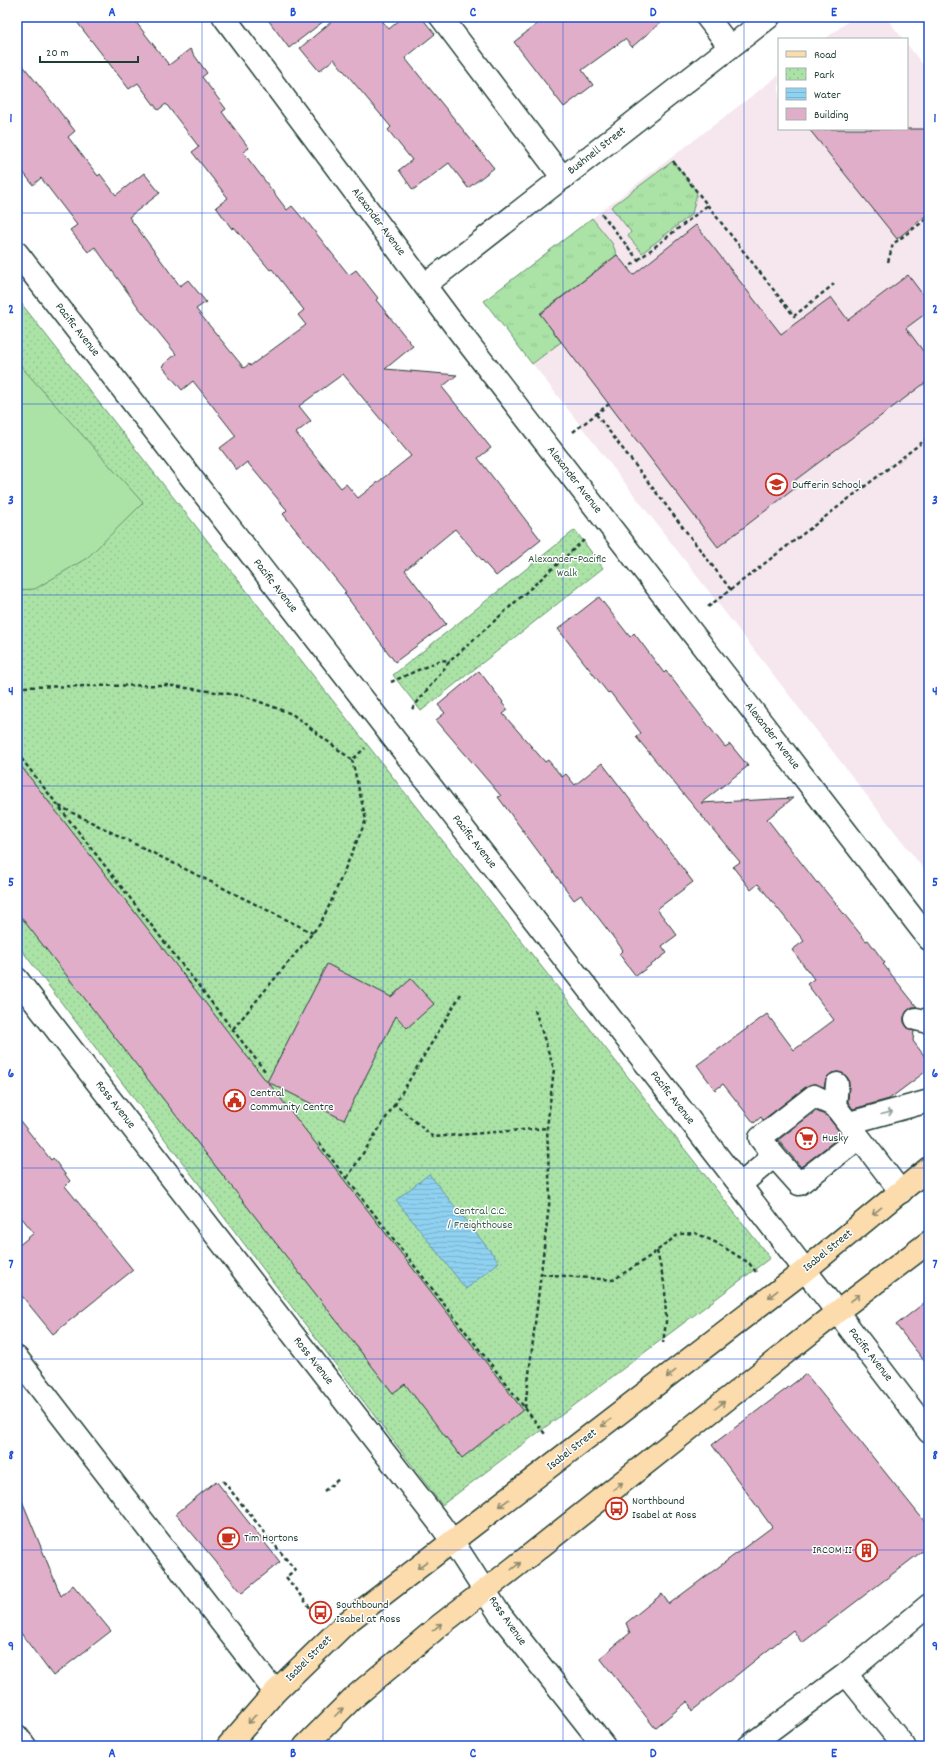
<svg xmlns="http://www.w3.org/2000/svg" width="946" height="1763" viewBox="0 0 946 1763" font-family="Dekko,sans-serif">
<defs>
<pattern id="grass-tufts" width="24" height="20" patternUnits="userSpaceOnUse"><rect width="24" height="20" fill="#abe3a7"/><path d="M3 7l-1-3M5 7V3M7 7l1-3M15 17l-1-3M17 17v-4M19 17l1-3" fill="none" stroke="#93c490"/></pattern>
<pattern id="park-dots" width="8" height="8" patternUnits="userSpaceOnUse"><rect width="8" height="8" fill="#abe3a7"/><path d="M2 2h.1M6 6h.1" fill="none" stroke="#93c490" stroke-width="1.8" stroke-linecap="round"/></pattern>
<pattern id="water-rules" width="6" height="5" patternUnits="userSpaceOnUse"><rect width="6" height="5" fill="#8fd1f1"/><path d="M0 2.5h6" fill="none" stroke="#7bb4cf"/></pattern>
</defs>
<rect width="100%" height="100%" fill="#fff"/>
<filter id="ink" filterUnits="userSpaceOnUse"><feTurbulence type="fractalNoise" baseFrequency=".025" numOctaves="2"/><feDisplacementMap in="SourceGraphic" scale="8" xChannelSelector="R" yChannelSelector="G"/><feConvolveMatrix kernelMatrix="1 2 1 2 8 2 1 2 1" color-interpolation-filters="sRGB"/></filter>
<g filter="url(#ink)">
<g fill="#f6e7ef">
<path d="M854,17H886L903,39H825Z"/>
<path d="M907,44L929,73V876L484,301L779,75V129H907Z"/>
</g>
<g fill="url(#grass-tufts)" stroke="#65906e">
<path d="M673,161L697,192L692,214L642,253L628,236L631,232L611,207Z"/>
<path d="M592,218L612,243L617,255L540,313L561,342L532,364L484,301Z"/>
</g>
<g fill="url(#park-dots)" stroke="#65906e">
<path d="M17,298L770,1258L442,1505L17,944Z"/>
<path d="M575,530L603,568L421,711L393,675Z"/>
</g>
<path fill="#abe3a7" stroke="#65906e" d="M17,362L143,503L87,558L35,589L17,590Z"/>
<path fill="url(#water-rules)" stroke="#6296a5" d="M429,1174L499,1262L466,1289L396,1200Z"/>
<g fill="#e1aeca" stroke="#1f3d34" fill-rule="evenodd">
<path d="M73,17H132L169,65L190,49L207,73L202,77L226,109L222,112L249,148L243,152L287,210L292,206L303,219L304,218L349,275L356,270L378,298L376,300L413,346L385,369L457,375L442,387L491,448L478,458L541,540L496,576L455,529L405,570L446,624L395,662L344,593L346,592L283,514L287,510L247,462L237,470L220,448L236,436L193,381L182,390L162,366L176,354L139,308L95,247L88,252L70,230L77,225L41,178L33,185L17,164V58L75,131L68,137L98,176L100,174L116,195L144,173L160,193L129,217L180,286L188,280L206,302L196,309L244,368L249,364L250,366L306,325L298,315L304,310L272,269L270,270L234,227L232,229L216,207L228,198L192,152L199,147L166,104L158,110L138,83L129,89ZM343,374L411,456L358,498L346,484L341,488L296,433L311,421L299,406Z"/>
<path d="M266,17H329L289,48Z"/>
<path d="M337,17H379L389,29L403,17H421L435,34L405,58L494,168L468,188L449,163L413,190L399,170L412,160L388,130L391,127L334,59L319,71L300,48Z"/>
<path d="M546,17H667L632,47L625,39L582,70L593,85L564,107L514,42Z"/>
<path d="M809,129H929V213L897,239Z"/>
<path d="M696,225L781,334L831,297L848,320L908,275L929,303V311L906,328L929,359V380L794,481L798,486L718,547L540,314L617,255L633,275Z"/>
<path d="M599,597L630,637L634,633L664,673L666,671L725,747L730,744L748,766L701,803L793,798L767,819L817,883L818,882L866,941L868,940L885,963L883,964L917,1007H912L907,1011L904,1017V1022L908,1028L914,1031L913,1041L929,1062V1069L889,1099L853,1109L848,1102L849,1085L848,1078L844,1074L838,1072L832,1073L827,1077L824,1087L813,1084L807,1086L763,1120L761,1117L754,1123L723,1084L715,1090L697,1065L767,1014L794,1050L834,1020L807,984L814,979L792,950L804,941L758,884L751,890L733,867L740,862L636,737L641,733L610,692L608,693L558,629Z"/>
<path d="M479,671L503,702L502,703L508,710L503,714L545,762L548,760L562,777L566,774L575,785L602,763L693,882L657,909L677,935L662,946L667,953L636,976L619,954L623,950L581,895L574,900L498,797L501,796L436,720L445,713L438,705Z"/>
<path d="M17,761L267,1082L327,964L391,997L411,979L434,1004L407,1028L396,1016L344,1120L268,1082L523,1410L462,1458L405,1384L393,1393L17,912Z"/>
<path d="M816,1111L827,1116L842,1135L801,1167L778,1140Z"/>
<path d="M17,1117L51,1160L53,1158L70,1181L65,1186L133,1270L53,1334L17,1290V1247L34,1233L17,1212Z"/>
<path d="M929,1299V1367L896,1325Z"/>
<path d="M806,1374L929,1527V1546L802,1643L793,1630L692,1711L688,1701L655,1728L600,1658L630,1633L626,1623L662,1594L669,1604L772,1527L712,1445Z"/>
<path d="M216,1481L280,1562L242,1593L176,1514Z"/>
<path d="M18,1491L61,1596L73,1585L111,1631L53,1676L17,1628Z"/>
</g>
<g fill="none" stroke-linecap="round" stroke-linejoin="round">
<defs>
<g id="minor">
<path d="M224,17L455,326L929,939"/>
<path d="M441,17L563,178"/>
<path d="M707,17L730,47"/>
<path d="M17,253L740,1185L929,1432"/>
<path d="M425,285L769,17"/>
<path d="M17,979L440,1524L453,1542L499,1613L604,1746"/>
<path d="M916,1019L929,1022"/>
<path d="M835,1106L837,1084"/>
<path d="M849,1123L929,1101"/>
<path d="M774,1156L760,1138L814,1096L835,1106L901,1192"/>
<path d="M740,1185L774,1156L799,1184L859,1138"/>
<path d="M17,1358L275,1692"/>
<path d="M846,1674L904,1746"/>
<path d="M17,1736L25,1746"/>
<path d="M749,1746L846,1674L929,1605"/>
</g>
<g id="major">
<path d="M228,1746L275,1692L346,1623L804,1271L929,1168"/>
<path d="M305,1746L352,1699L439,1626L515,1567L837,1312L929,1242"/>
</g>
</defs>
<use href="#minor" stroke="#1f3d34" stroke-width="25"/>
<use href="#major" stroke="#1f3d34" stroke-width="25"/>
<g stroke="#1f3d34" stroke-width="2.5" stroke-dasharray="4 3" stroke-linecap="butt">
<path d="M673,161L794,316L834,284"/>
<path d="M602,214L638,260L628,268"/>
<path d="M638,260L708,205"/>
<path d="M888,262L893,244L929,217"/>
<path d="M596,414L731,590"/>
<path d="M573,432L609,404"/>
<path d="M708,607L929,437"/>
<path d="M391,682L441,660L450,661"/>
<path d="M17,687L166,685L244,696L292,714L352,760L365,748"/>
<path d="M412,709L450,661L584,540"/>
<path d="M17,753L265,1071"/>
<path d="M59,806L313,933"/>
<path d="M461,994L395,1104L433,1137L547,1128"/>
<path d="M233,1029L320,924L330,904L366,820L352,760"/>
<path d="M319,1143L545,1434"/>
<path d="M347,1178L395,1104"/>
<path d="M657,1251L665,1287L666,1322L663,1343"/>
<path d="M541,1274L613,1280L646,1259L679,1234L695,1233L717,1243L749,1263L756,1272"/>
<path d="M525,1408L550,1197L547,1128L554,1069L534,1007"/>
<path d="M223,1481L295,1570L286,1577L315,1614"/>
<path d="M324,1491L339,1479"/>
</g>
<use href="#minor" stroke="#fff" stroke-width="22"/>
<use href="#major" stroke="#fcdcac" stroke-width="22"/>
</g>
<defs><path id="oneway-shaft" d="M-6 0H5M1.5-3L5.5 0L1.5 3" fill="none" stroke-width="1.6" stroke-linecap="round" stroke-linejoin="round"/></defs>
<use stroke="#8f9e9a" href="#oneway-shaft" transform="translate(887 1113) rotate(-15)"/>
<g stroke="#8e8c70">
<use href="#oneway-shaft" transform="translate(877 1211) rotate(141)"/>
<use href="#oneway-shaft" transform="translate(773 1294) rotate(142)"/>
<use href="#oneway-shaft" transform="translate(855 1298) rotate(-37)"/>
<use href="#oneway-shaft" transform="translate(671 1374) rotate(142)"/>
<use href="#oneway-shaft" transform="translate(720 1405) rotate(-38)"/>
<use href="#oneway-shaft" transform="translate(606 1423) rotate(142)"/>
<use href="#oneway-shaft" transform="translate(618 1486) rotate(-38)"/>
<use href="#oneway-shaft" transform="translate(504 1503) rotate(142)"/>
<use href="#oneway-shaft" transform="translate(422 1565) rotate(143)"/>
<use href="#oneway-shaft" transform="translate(516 1566) rotate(-38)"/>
<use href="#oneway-shaft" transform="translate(437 1627) rotate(-39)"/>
<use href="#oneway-shaft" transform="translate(339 1712) rotate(-45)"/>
<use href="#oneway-shaft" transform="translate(252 1719) rotate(131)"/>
</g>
</g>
<path fill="none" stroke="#1d4ed8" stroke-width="1" stroke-opacity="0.55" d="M202,17V1746M383,17V1746M563,17V1746M744,17V1746M17,213H929M17,404H929M17,595H929M17,786H929M17,977H929M17,1168H929M17,1359H929M17,1550H929"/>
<defs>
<symbol id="school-ring" viewBox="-11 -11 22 22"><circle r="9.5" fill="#fff" stroke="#c8321e" stroke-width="1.5"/><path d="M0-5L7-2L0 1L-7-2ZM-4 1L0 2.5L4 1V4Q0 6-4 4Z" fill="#c8321e"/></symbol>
<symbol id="civic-ring" viewBox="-11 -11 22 22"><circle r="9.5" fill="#fff" stroke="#c8321e" stroke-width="1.5"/><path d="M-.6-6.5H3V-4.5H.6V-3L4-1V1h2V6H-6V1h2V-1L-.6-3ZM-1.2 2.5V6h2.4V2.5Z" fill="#c8321e"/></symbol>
<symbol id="supermarket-ring" viewBox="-11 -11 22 22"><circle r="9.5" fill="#fff" stroke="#c8321e" stroke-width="1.5"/><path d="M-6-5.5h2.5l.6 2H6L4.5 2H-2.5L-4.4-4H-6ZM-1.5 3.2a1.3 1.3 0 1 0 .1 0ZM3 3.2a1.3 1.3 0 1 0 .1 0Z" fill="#c8321e"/></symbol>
<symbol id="bus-ring" viewBox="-11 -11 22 22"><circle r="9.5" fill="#fff" stroke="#c8321e" stroke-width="1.5"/><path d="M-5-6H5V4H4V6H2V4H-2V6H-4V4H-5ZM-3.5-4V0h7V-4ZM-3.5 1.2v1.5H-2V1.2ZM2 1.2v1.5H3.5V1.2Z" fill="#c8321e"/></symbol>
<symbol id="cafe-ring" viewBox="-11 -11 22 22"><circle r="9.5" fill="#fff" stroke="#c8321e" stroke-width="1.5"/><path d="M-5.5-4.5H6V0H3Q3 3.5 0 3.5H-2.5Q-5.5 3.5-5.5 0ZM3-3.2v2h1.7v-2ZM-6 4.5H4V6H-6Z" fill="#c8321e"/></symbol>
<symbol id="building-ring" viewBox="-11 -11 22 22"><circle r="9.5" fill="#fff" stroke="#c8321e" stroke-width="1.5"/><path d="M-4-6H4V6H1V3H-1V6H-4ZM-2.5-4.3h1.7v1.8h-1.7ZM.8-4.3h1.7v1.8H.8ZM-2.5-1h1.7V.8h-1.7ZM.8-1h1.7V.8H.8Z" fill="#c8321e"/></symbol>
</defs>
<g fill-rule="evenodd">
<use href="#school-ring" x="764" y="472" width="25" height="25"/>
<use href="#civic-ring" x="222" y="1088" width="25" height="25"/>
<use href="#supermarket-ring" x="794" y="1126" width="25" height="25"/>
<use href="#bus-ring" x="604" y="1496" width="25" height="25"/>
<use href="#cafe-ring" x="216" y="1526" width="25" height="25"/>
<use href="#building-ring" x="854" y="1538" width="25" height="25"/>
<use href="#bus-ring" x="308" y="1600" width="25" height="25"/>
</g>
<g text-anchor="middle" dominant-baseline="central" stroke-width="3" stroke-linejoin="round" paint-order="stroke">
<g font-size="12" fill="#1f3d34" stroke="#fff">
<text transform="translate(597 151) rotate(-38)">Bushnell Street</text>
<text transform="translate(378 222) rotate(53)">Alexander Avenue</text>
<text transform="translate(77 330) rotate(52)">Pacific Avenue</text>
<text transform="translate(574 480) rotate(52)">Alexander Avenue</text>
<text transform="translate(275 586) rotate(52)">Pacific Avenue</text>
<text transform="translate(772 736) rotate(52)">Alexander Avenue</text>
<text transform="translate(474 842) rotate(52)">Pacific Avenue</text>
<text transform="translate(672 1098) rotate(52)">Pacific Avenue</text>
<text transform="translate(115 1105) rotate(52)">Ross Avenue</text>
<text transform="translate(828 1251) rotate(-39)">Isabel Street</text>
<text transform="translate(870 1355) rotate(52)">Pacific Avenue</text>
<text transform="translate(313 1361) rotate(52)">Ross Avenue</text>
<text transform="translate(572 1450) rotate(-38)">Isabel Street</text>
<text transform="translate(507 1621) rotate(55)">Ross Avenue</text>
<text transform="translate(309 1659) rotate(-45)">Isabel Street</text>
</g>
<g font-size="12" fill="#1f3d34" stroke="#fff" text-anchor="start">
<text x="792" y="485">Dufferin School</text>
<text x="250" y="1093">Central<tspan x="250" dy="14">Community Centre</tspan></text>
<text x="822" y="1138">Husky</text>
<text x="632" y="1501">Northbound<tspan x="632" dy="14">Isabel at Ross</tspan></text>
<text x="244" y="1538">Tim Hortons</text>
<text x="852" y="1550" text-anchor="end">IRCOM II</text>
<text x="336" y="1605">Southbound<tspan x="336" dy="14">Isabel at Ross</tspan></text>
</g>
<g font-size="12" fill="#3b5e4b" stroke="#fff">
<text x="567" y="559">Alexander-Pacific<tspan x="567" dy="14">Walk</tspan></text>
<text x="480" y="1211">Central C.C.<tspan x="480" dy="14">/ Freighthouse</tspan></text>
</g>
</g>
<rect width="946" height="1763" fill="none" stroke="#fff" stroke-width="44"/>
<rect x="778" y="38" width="130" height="92" fill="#ffffff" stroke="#a5b1ae"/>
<rect x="786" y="51" width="20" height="6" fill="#fcdcac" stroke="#a5b1ae"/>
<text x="814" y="58" font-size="12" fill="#1f3d34">Road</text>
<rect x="786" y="68" width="20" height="12" fill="url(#park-dots)" stroke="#a5b1ae"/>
<text x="814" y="78" font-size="12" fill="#1f3d34">Park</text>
<rect x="786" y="88" width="20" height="12" fill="url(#water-rules)" stroke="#a5b1ae"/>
<text x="814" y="98" font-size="12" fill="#1f3d34">Water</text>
<rect x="786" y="108" width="20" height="12" fill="#e1aeca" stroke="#a5b1ae"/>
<text x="814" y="118" font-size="12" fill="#1f3d34">Building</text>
<path d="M40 56v6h98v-6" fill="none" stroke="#1f3d34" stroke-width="2"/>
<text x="46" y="56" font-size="12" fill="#1f3d34" stroke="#ffffff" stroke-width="3" paint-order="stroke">20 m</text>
<rect x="22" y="22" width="902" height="1719" fill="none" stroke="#1d4ed8" stroke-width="1.5"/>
<g font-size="13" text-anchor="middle" font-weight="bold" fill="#1d4ed8">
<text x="112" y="16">A</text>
<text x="293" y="16">B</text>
<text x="473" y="16">C</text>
<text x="653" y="16">D</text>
<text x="834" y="16">E</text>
<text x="11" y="122">1</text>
<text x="935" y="122">1</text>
<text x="11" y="313">2</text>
<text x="935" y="313">2</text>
<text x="11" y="504">3</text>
<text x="935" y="504">3</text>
<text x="11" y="695">4</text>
<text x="935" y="695">4</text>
<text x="11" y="886">5</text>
<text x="935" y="886">5</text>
<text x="11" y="1077">6</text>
<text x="935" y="1077">6</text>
<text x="11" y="1268">7</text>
<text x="935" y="1268">7</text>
<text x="11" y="1459">8</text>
<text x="935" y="1459">8</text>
<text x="11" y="1650">9</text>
<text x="935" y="1650">9</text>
<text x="112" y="1757">A</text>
<text x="293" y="1757">B</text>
<text x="473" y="1757">C</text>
<text x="653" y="1757">D</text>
<text x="834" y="1757">E</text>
</g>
</svg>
